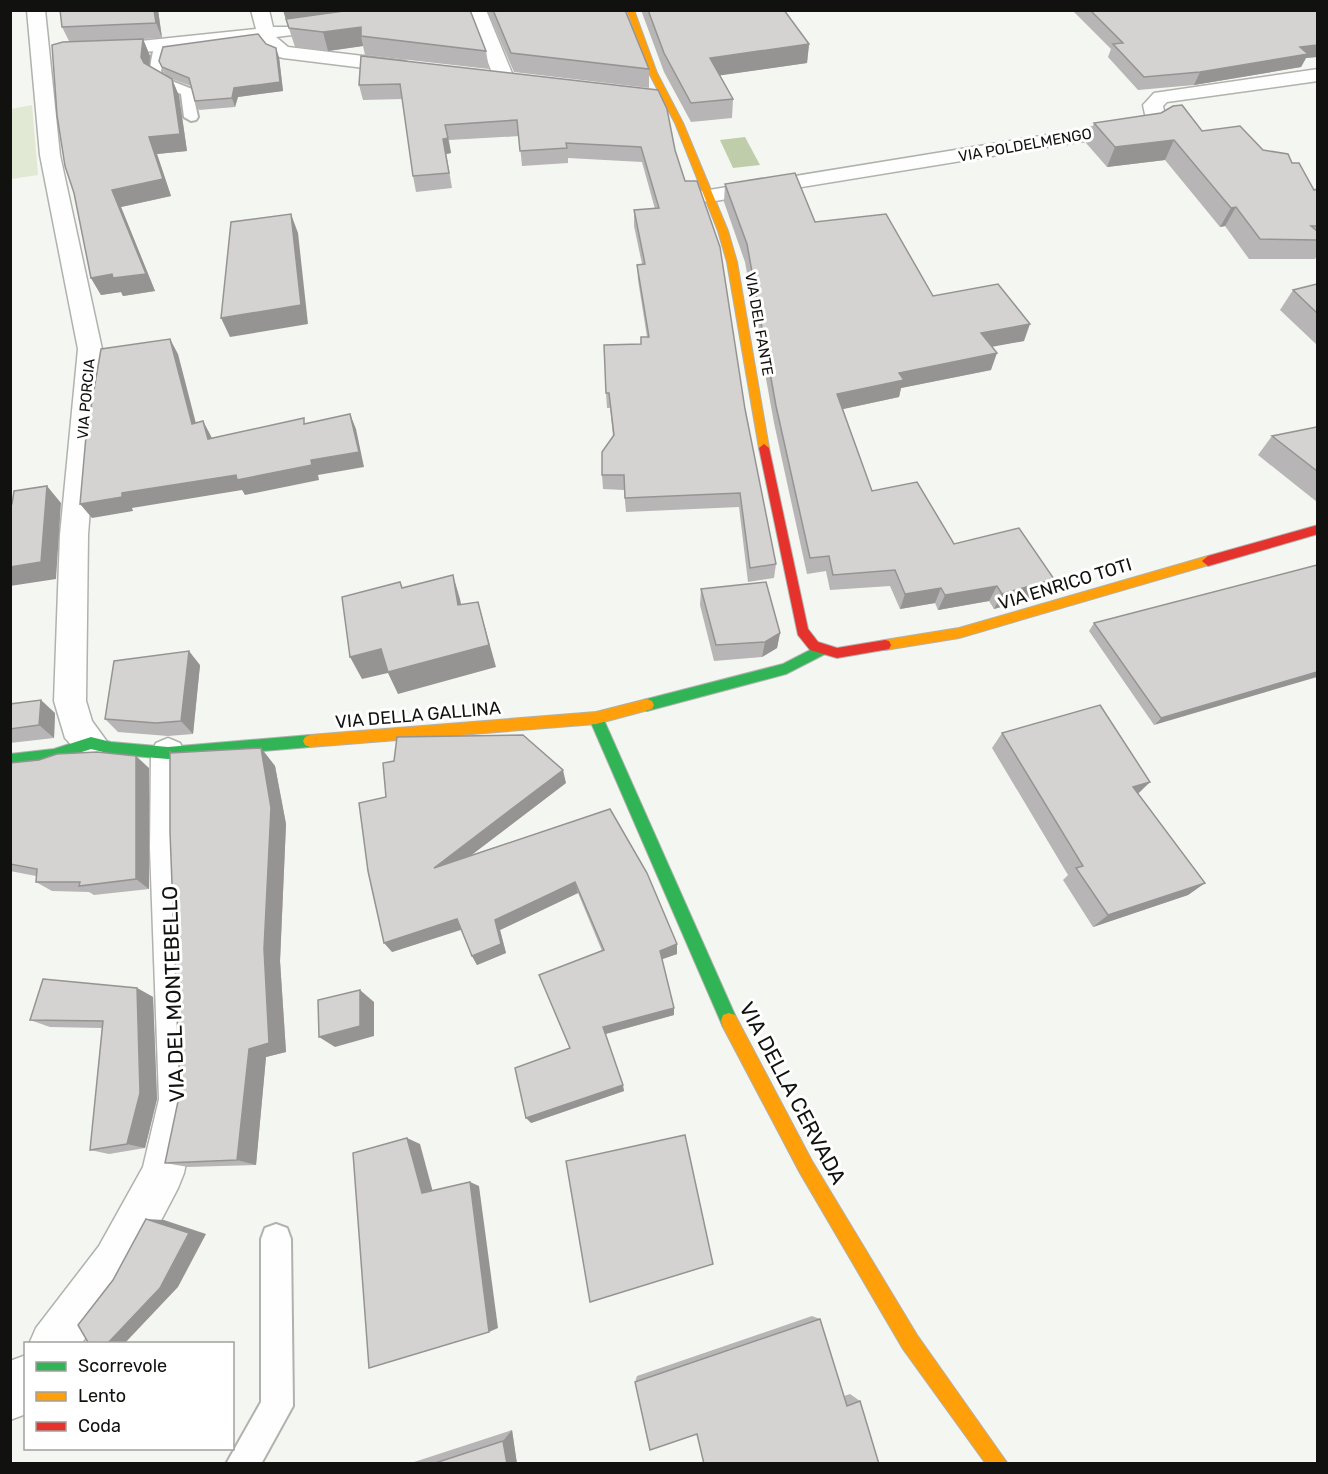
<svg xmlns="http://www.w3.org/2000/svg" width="1328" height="1474" viewBox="0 0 1328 1474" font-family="Rubik,sans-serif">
<rect width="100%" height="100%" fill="#f4f6f1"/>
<path fill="#e1e9d4" d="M32,105L38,175L11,179V109Z"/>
<path fill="#c0cdaa" d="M745,137L760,165L733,168L720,140Z"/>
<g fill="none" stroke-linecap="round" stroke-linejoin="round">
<defs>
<g id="lane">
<path d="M160,43L166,47L161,71L164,78L192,89L198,117L196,120L191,121L184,117L181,94C150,81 146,81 154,47Z"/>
<path d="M276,1224L287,1228L291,1239L293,1406L261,1464H226L261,1402V1239L265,1228Z"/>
</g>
<g id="street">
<path d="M27,10H45L60,155L102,349L88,535L86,701L92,721L108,743L103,753L91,757L79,753L65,738L54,701L60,535L78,349L40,155Z"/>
<path d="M251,10H269L273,27H292L295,31L292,35L276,37L288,47L405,61L414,67L405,73L283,58L276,56L258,39L102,57L93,51L102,45L256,29Z"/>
<path d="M468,10H486L514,78L511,82L504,84L494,78Z"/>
<path d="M1318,69V81L1167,102L1163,106L1166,120L1159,128L1152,130L709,202L701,201L698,196L701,191L709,190L1146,119L1143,105L1154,93Z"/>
<path d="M168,738L180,743L185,753L186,848L199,1099L184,1173L178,1188L131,1278L81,1344H29L36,1328L99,1246L143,1167L159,1099L150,848L151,753L156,743Z"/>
<path d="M26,1355V1414L10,1420V1361Z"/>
</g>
<g id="fast">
<path d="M820,645L826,650L825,654L786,674L647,711L642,709L640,705L642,701L647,699L783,664Z"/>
<path d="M596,712L601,714L603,718L735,1015L737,1021L735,1027L729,1029L723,1027L589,718L591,714Z"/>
<path d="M310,735L315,737L317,741L315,745L310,747L168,759L111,754L91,749L54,761L10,766V754L54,749L91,737L111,742L168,747Z"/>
</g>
<g id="slow">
<path d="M627,10H634L657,73L683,123L728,231L737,262L769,448L768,451H760L759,448L727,262L718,231L675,123L649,73Z"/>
<path d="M1208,556L1212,558L1214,561L1212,564L959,638L885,650L879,645L885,640L959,628Z"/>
<path d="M647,699L652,701L654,705L652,709L596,724L310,747L305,745L303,741L305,737L310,735L596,712Z"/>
<path d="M729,1013L735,1015L812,1161L917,1335L1008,1464H986L903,1349L800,1173L723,1027L721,1021L723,1015Z"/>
</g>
<g id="jam">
<path d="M764,444L769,448L808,629L818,642L837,648L885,640L889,641L891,645L889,649L837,658L810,650L798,635L759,448Z"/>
<path d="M1318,525V534L1208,566L1202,561L1208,556Z"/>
</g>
</defs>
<use href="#lane" stroke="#b0b2ae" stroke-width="4"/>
<use href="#street" stroke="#b0b2ae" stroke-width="3"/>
<use href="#fast" stroke="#b0b2ae" stroke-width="2"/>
<use href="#slow" stroke="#b0b2ae" stroke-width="2"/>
<use href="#jam" stroke="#b0b2ae" stroke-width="2"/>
<use href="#lane" fill="#fdfefd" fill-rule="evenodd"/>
<use href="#street" fill="#fdfefd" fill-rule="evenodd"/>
<use href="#fast" fill="#30b455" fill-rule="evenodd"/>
<use href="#slow" fill="#ff9f0a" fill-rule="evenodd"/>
<use href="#jam" fill="#e5322d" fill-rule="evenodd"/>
</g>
<g fill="#b7b5b5">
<path d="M60,10H158L162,38L143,39L150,56L149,66L165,75L159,61L279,57L283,91L238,97L235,107L199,110L195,101L191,86L172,79L179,96L187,151L157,154L171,196L121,207L155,291L123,296L121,292L101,295L91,278L74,193L69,41L62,27Z"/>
<path d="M283,10H470L486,51L489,69L365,55L363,46L328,51L295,47Z"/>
<path d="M487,10H625L649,69V88L514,72Z"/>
<path d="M641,10H784L809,44L807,63L720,75L733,99L732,118L691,122L664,72Z"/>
<path d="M1072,10H1317V57L1306,58L1301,67L1194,85L1138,90L1108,57L1111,49Z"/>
<path d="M361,56L675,150L745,409L776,564L774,578L748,582L739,507L626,512L624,490L603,489L602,475L613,436L610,408H607L606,393L641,344L647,337L638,280L637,265L642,264L634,226V210L655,209L642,162L568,158V163L522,166L519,136L449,140L451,153L446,154L452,188L416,192L413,176L402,99L363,100L359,85Z"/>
<path d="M1094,123L1202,131L1263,150L1292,163L1314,190L1317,189V255L1315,259H1249L1225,226L1220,227L1165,160L1107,167L1086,143Z"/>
<path d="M725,184L815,222L933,296L1024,341L992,346L991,370L901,388L899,397L843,409L872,491L954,544L1054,579L1045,594L994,609L989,601L938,610L935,603L900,609L890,586L830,590L826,571L807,574L774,423L745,262L724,202Z"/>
<path d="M1317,284V345L1280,310L1293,290Z"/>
<path d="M1317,427V502L1258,455L1272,436Z"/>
<path d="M1317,565L1154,725L1089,631L1094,623Z"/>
<path d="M701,589L780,633L777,648L762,657L714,661L700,605Z"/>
<path d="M200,665L193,734L168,736L118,732L105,719Z"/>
<path d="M10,704L55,713L54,738L10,743Z"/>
<path d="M1002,733L1150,782L1138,794L1205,883L1188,895L1093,927L1063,880L1068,875L992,748Z"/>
<path d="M261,748L275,766L286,824L280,961L286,1052L266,1057L256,1165L188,1167L165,1163L180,1092L172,753Z"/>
<path d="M10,763L149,768V889L94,895L89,892L52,891L36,882V876L10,871Z"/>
<path d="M566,783L471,855L610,809L677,944V954L662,959L674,1015L606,1034L624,1091L531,1123L570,1048L602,951L578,893L500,930L506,953L477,965L472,956L461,930L392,952L386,797Z"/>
<path d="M137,988L153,997L157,1099L145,1148L109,1154L90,1150L102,1028L50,1027L30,1020Z"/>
<path d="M812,1316L820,1319L844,1396L850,1394L860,1401L879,1464L697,1434L635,1382L637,1376Z"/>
<path d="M512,1430L517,1464H408Z"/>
</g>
<g fill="#959493">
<path d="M154,10H158L162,38L156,23Z"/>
<path d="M283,10H378L287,23Z"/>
<path d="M361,27V36L363,46L328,51L323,32Z"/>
<path d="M143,39L150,56L149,74L141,57Z"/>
<path d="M809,44L807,63L709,77L710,58Z"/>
<path d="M1317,45V57L1306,58L1301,67L1194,85L1200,72L1300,47Z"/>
<path d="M276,48L279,57L283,91L238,97L235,107L232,98L234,88Z"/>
<path d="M172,79L179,96L187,151L157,154L171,196L121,207L155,291L123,296L121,292L101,295L91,278L112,274V190L149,137Z"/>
<path d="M448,138L451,153L446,154L452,188L443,139Z"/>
<path d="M1174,140L1165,160L1107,167L1115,147Z"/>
<path d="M1236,207L1225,226L1220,227L1231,208Z"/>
<path d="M291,214L298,233L308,324L230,337L221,318Z"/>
<path d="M1030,324L1024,341L975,350L981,333Z"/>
<path d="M170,339L178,354L200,439L192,424Z"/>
<path d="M997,353L991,370L901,388L899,397L834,411L837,394L899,373Z"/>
<path d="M350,414L356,429L364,467L318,475L319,480L245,495L242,490L132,508L133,511L92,518L80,504L122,493L311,460Z"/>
<path d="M203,421L211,436L216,454L208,439Z"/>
<path d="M47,486L61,503L56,579L10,586V567Z"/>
<path d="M453,575L460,599L466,628L458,605Z"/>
<path d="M1054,579L1045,594L994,609L1002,594Z"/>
<path d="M997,586L989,601L938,610L945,595Z"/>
<path d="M941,588L935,603L900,609L905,594Z"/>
<path d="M478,602L496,667L398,694L388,673L362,679L350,657Z"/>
<path d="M780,633L777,648L762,657L765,642Z"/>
<path d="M189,651L200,665L193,734L181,721Z"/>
<path d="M1317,672V677L1154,725L1161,718Z"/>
<path d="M41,700L55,713L54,738L39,725Z"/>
<path d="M261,748L275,766L286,824L280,961L286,1052L266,1057L256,1165L237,1160L249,1049L264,949Z"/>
<path d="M136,756L149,768V889L136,879Z"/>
<path d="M563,770L566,783L440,879L434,868Z"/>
<path d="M1150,782L1135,796L1133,787Z"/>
<path d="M575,882L578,893L500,930L506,953L477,965L472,956L495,920Z"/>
<path d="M1205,883L1188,895L1093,927L1108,915Z"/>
<path d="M457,919L463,929L392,952L384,943Z"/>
<path d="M677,944V954L660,960V951Z"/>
<path d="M137,988L153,997L157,1099L145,1148L127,1144Z"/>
<path d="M360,990L374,1002V1036L335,1047L319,1037Z"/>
<path d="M674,1008V1015L605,1034L603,1027Z"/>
<path d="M623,1085L624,1091L531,1123L526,1118Z"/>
<path d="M407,1138L420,1144L434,1196L422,1193Z"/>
<path d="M470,1182L479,1186L498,1328L489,1332Z"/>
<path d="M146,1219L164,1220L206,1234L178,1287L124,1344H107Z"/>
<path d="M512,1430L517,1464H507L503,1441Z"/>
</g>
<g fill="#d5d3d2" stroke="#959493" stroke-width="1.5">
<path d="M60,10H154L156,23L62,27Z"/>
<path d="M351,10H470L486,51L361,36V27L323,32L289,28L286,19Z"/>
<path d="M493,10H625L649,69L511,53Z"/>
<path d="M648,10H784L809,44L710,58L733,99L691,103L664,53Z"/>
<path d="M1090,10H1317V45L1300,47L1308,54L1200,72L1144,77L1113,44L1123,43Z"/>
<path d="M258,34L266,44L276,48L280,82L234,88L232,98L195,101L189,78L162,67L159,61L163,47Z"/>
<path d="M143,39L141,57L144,63L172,79L180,134L149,137L163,179L112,190L146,274L113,278L112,274L91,278L74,193L65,166L57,115L52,45L63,42Z"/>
<path d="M361,56L658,90L667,109L675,150L685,181H697L720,247L745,409L776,564L750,568L740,493L625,498L624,475H602V452L614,435L609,393H606L604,345L641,344V337H649L637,265L645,264L634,210L659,208L641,147L566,143L567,148L520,151L517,120L445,125L448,138L443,139L449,173L413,176L400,84L359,85Z"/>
<path d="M1182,105L1202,131L1240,126L1263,150L1288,154L1292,163H1299L1314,190L1317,189V226H1311L1317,231V240L1260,239L1236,207L1231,208L1174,140L1115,147L1094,123L1161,113L1173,106Z"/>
<path d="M795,173L815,222L886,214L933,296L998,284L1030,324L981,333L997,353L899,373L904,380L837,394L872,491L917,482L954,544L1019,528L1054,579L1002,594L997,586L945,595L941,588L905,594L895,570L833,575L829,556L810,558L776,406L747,244L725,184Z"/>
<path d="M291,214L301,305L221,318L231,222Z"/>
<path d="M1317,284V313L1293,290Z"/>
<path d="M170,339L192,424L203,421L208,439L304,418V424L350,414L359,452L311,460L312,465L237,480L236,475L122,493V497L80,504L86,436L101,349Z"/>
<path d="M1317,427V471L1272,436Z"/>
<path d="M47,486L41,562L10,567V505L12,504L14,491Z"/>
<path d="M1317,565V672L1161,718L1094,623Z"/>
<path d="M453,575L458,605L478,602L489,645L388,672L381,649L350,657L342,597L400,582L402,588Z"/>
<path d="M766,582L780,633L765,642L716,645L701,589Z"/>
<path d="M189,651L181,721L156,723L105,719L114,661Z"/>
<path d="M41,700L39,725L10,729V704Z"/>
<path d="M1100,705L1150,782L1133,787L1205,883L1108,915L1076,868L1083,866L1002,733Z"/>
<path d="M523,735L563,770L434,868L610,809L647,873L677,944L660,951L674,1008L603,1027L623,1085L526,1118L515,1068L570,1048L539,975L604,950L575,882L495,920L501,944L472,956L457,919L384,943L368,871L359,803L386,797L383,763L394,761L397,737Z"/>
<path d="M261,748L271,808L264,949L269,1043L249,1049L237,1160L165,1163L180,1092L170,832V751L171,753Z"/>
<path d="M97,752L136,756V879L79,886L80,882H36L37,869L10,864V763L39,760L57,754Z"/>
<path d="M43,979L137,988L140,1093L127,1144L90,1150L103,1021L30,1020Z"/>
<path d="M360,990V1026L319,1037L318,1000Z"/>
<path d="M685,1135L713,1264L590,1302L566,1161Z"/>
<path d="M407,1138L422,1193L470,1182L489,1332L369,1368L353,1153Z"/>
<path d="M146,1219L189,1233L160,1288L107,1344H89L78,1325L113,1280Z"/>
<path d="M820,1319L847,1406L860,1401L879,1464H704L697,1434L650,1450L635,1382Z"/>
<path d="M503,1441L507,1464H432Z"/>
</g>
<g text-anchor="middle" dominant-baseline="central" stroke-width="6" stroke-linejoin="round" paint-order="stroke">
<g font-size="15" fill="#11120f" stroke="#fff">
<text transform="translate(1025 145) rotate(-10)">VIA POLDELMENGO</text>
<text transform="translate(759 324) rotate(80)">VIA DEL FANTE</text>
<text transform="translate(86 399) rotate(-85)">VIA PORCIA</text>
</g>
<g font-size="18" fill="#11120f" stroke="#fff">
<text transform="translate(1065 584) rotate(-17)">VIA ENRICO TOTI</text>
<text transform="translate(418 715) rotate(-5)">VIA DELLA GALLINA</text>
</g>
<g font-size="21" fill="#11120f" stroke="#fff">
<text transform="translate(173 994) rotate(-92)">VIA DEL MONTEBELLO</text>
<text transform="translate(793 1093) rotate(62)">VIA DELLA CERVADA</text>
</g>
</g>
<rect width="1328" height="1474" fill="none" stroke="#11120f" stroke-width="24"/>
<rect x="24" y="1342" width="210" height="108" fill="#ffffff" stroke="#a0a09f" stroke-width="1.5"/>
<rect x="36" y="1362" width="30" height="9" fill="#30b455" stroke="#a0a09f" stroke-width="1.5"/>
<text x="78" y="1372" font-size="18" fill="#11120f">Scorrevole</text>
<rect x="36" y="1392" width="30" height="9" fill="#ff9f0a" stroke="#a0a09f" stroke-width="1.5"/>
<text x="78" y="1402" font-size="18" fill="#11120f">Lento</text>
<rect x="36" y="1422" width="30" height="9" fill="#e5322d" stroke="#a0a09f" stroke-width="1.5"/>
<text x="78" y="1432" font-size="18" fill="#11120f">Coda</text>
</svg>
